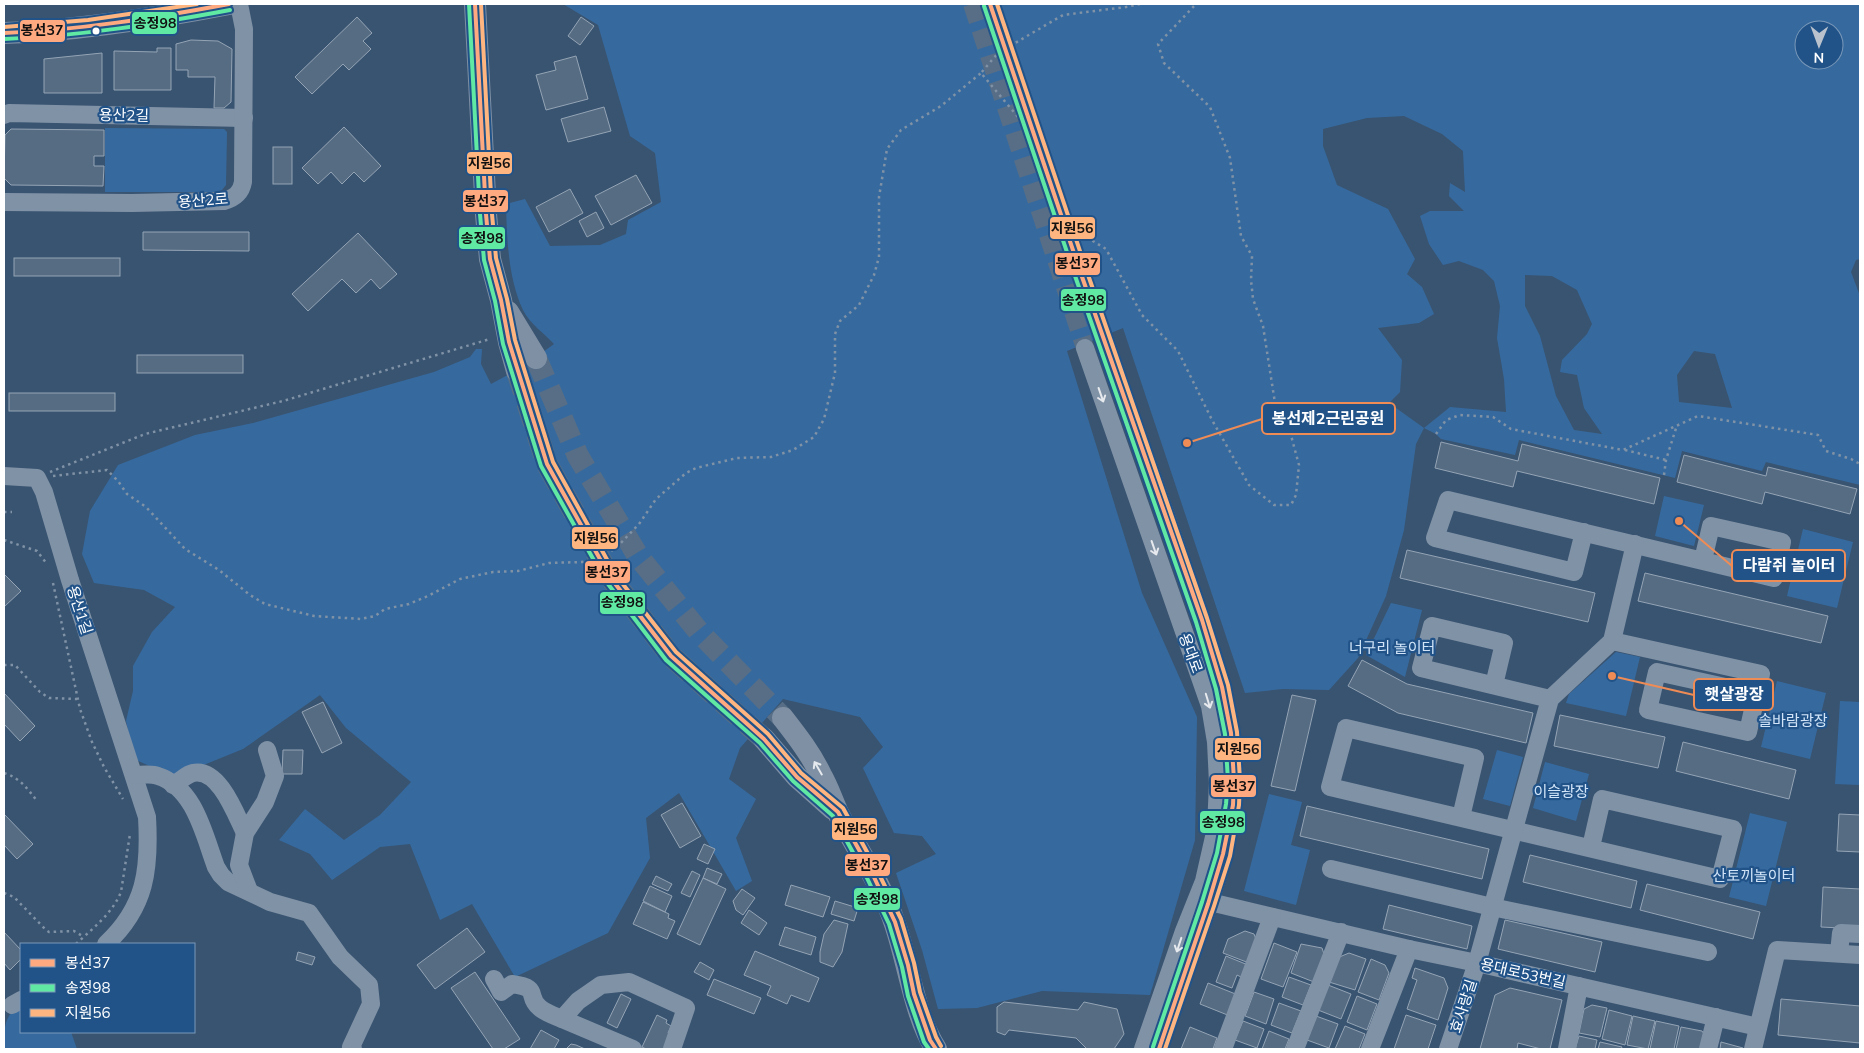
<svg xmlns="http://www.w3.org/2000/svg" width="1864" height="1053" viewBox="0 0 1864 1053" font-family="Mulish,'Noto Sans KR',sans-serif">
<rect width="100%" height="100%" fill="#395471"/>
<g fill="#366a9f" fill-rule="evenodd">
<path d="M563,4H1860V259L1856,260L1851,272L1860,296V485L1766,462L1762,471L1682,451L1675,478L1519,440L1515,455L1441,439L1436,434L1424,428L1416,444L1404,530L1386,596L1358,658L1329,690L1283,689L1245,693L1123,328L1067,351L1142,593L1197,717L1195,840L1150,995L1042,991L977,1008L938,1009L922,950L896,873L936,854L922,836L894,833L863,768L883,747L860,717L783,699L740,748L729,779L756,799L736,838L752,881L736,891L679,793L646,818L650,858L608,933L515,977L472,904L440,920L410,844L380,847L332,880L310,854L279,840L305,809L344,840L380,815L411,782L346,728L320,695L243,749L174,777L134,759L126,721L133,691V666L152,632L175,607L144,590L94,583L82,554L90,511L118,465L195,435L253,423L434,372L470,357L476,349H482L481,364L491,384L524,366L554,344C544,333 530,324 523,310C508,278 507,239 506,204L525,199L550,246L600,245L626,234L628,220L661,202L655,153L630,136L598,25ZM1804,30H1834V60H1804ZM1404,116L1442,134L1463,151L1465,192L1450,183L1449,196L1464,211H1430L1420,216L1429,244L1443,265L1459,261L1483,270L1494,281L1500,306L1497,338L1504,379L1506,412L1450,407L1424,428L1389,403L1400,392L1402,360L1378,328L1419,323L1434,314L1422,287L1407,274L1415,259L1388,209L1337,185L1323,146V129L1367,118ZM1525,275L1552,276L1577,290L1592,324L1587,334L1562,360L1560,372L1577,375L1584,408L1602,434L1574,430L1556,396L1540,336L1525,306ZM1694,351L1715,354L1732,408L1679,402L1677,375Z"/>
<path d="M105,128L224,129L227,132L226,185L222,190L217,192H105Z"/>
<path d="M1664,496L1704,505L1694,546L1655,536Z"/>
<path d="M1803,529L1853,542L1837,608L1787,596Z"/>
<path d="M1391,603L1422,610L1405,677L1366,655Z"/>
<path d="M1616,652L1640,657L1626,716L1566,703L1569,694Z"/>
<path d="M1777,681L1826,693L1810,759L1761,747Z"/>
<path d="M1840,701L1860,702V785L1835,784Z"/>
<path d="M1497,750L1523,757L1510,806L1483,799Z"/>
<path d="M1545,762L1589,774L1576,821L1533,808Z"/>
<path d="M1269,794L1302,802L1291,845L1310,850L1296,905L1244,891Z"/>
<path d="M1750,813L1787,822L1766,906L1729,897Z"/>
<path d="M21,1006V1032H71L77,1049H4C4,1031 3,1014 21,1006Z"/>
</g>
<g fill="#566c83" stroke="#94a4b5">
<path d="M357,17L372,33L363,41L371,49L349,70L343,64L312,94L295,77Z"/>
<path d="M581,17L594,26L580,45L568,36Z"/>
<path d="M191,40L218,41L232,49L231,102L224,108H214L215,77H188V70H176V44Z"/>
<path d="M157,48H171V90H114V51L157,52Z"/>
<path d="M102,53V93H44V59Z"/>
<path d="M576,56L588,99L546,110L536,75L556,70L554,62Z"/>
<path d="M604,107L611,131L568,142L561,119Z"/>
<path d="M344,127L381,166L364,182L354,172L342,184L331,172L318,184L302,168Z"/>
<path d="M11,129L104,130V156H94V166H104L103,186L11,185L4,178L5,135Z"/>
<rect x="273" y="147" width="19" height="37"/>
<path d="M636,175L652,203L611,225L595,196Z"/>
<path d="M570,189L583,213L549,232L536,207Z"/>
<path d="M596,212L604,228L587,237L579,221Z"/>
<path d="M143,232H249V251L143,250Z"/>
<path d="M358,233L397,274L380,289L371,279L356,293L342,279L308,311L292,294Z"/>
<rect x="14" y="258" width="106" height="18"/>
<rect x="137" y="355" width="106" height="18"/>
<rect x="9" y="393" width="106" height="18"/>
<path d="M1441,442L1518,461L1522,444L1660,478L1654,504L1517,471L1513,487L1435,468Z"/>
<path d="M1684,455L1766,476L1768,467L1857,489L1850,514L1765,492L1762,504L1677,482Z"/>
<path d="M1407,550L1595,593L1588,622L1400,578Z"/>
<path d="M1645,573L1828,616L1821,643L1638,601Z"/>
<path d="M4,574L21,591L5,606L4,605Z"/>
<path d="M1362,660L1407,684L1533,713L1526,743L1398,713L1348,686Z"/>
<path d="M4,693L35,726L20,741L4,724Z"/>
<path d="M1292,695L1316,700L1295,791L1271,786Z"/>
<path d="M323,702L342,743L322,753L302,712Z"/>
<path d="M1560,715L1665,737L1658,768L1554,746Z"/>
<path d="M1683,742L1796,770L1789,799L1676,771Z"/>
<path d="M283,750H303L302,774H282Z"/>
<path d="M682,803L701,836L680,848L661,815Z"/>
<path d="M1307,806L1489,849L1482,879L1300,836Z"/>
<path d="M4,814L33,844L17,859L4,845Z"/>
<path d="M1839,814L1860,815V852L1837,851Z"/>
<path d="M704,844L715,849L708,864L697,859Z"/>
<path d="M1530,855L1637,881L1631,908L1523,882Z"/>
<path d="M707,868L722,874L717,884L703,878Z"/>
<path d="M692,871L700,875L690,897L681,893Z"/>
<path d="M656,876L672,884L668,891L652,884Z"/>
<path d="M703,878L726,889L700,945L677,934Z"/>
<path d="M1647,884L1760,912L1753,939L1640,910Z"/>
<path d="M791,885L830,897L823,917L785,905Z"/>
<path d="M650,886L672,896L665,912L643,901Z"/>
<path d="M1823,887L1860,889V929L1821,927Z"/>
<path d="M742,889L755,898L743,915L736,910L733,901Z"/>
<path d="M835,901L858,908L854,921L831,914Z"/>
<path d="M643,902L669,914L668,918L675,921L667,939L633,924Z"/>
<path d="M1389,905L1472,926L1467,949L1383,929Z"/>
<path d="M749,910L767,923L759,935L741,923Z"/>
<path d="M834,920L848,924L842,952L833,967L820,962V952L824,934Z"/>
<path d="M1505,920L1602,942L1595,972L1498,949Z"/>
<path d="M785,927L816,937L811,955L779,945Z"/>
<path d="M467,928L485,952L435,989L417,965Z"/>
<path d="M1245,931L1254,934L1257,942L1249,963L1223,953L1228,939Z"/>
<path d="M4,932L21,950V959L10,970L4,963Z"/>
<path d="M1274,943L1297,952L1283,987L1261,979Z"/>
<path d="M1301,944L1322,948L1324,954L1314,982L1291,973Z"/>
<path d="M755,951L819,978L809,1002L791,995L787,1004L767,995L771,986L744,975Z"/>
<path d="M298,952L315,957L312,965L296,960Z"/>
<path d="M1349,953L1366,959L1355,990L1329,982L1337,958Z"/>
<path d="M1226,956L1248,965L1243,978L1237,975L1232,988L1216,982Z"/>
<path d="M1371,959L1385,965L1389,973L1379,1000L1358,992Z"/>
<path d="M700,962L714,970L709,980L694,972Z"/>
<path d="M1415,968L1444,978L1448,988L1438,1020L1407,1009L1417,980L1412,978Z"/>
<path d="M475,972L520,1039L504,1049H493L451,988Z"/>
<path d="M1289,977L1311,985L1303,1005L1282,997Z"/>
<path d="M714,979L761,998L754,1014L707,995Z"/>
<path d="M1208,983L1238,995L1230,1016L1200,1004Z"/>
<path d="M1328,985L1351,994L1341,1019L1318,1010Z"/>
<path d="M1510,988L1562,1000L1550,1049H1541L1518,1043L1517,1049H1480L1495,995Z"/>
<path d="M1254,992L1274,999L1266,1024L1245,1016Z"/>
<path d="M621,994L631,999L617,1028L607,1023Z"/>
<path d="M1357,996L1377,1004L1367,1030L1347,1022Z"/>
<path d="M1781,999L1860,1006V1043L1778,1035Z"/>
<path d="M1004,1002L1078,1010L1084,1002L1117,1009L1124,1034L1114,1049H1087L1076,1038L1009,1030L1005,1035L997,1032V1007Z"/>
<path d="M1279,1003L1301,1011L1292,1033L1271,1025Z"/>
<path d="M1592,1005L1607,1008L1600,1037L1579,1033L1584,1009Z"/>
<path d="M1609,1010L1632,1016L1625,1045L1602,1039Z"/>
<path d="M657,1015L667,1020L666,1023L671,1026L668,1033L672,1034L664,1049H646L642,1047Z"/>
<path d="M1406,1015L1436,1025L1428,1049H1394Z"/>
<path d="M1316,1016L1338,1024L1329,1048L1307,1040Z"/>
<path d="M1633,1016L1655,1021L1648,1049L1627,1045Z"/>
<path d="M1243,1021L1264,1029L1257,1048L1235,1040Z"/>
<path d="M1656,1021L1679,1026L1674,1049H1650Z"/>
<path d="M1345,1026L1365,1034L1359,1049H1335Z"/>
<path d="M1190,1027L1217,1038L1213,1049H1181Z"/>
<path d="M1681,1027L1702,1031L1706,1037L1703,1049H1676Z"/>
<path d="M541,1030L559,1040L554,1049H530Z"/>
<path d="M1269,1031L1289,1039L1285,1049H1262Z"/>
<path d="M1579,1036L1597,1040L1595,1049H1575Z"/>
<path d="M1600,1042L1622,1047L1621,1049H1598Z"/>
<path d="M1721,1042L1743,1048L1742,1049H1720Z"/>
<path d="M571,1044L576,1045L585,1049H566Z"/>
</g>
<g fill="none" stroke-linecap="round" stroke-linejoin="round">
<g stroke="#576e86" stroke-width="18" stroke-dasharray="18 9" stroke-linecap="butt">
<path d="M972,4L1085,348"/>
<path d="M990,4L1104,341"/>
</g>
<g stroke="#576e86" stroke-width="22" stroke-dasharray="22 11" stroke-linecap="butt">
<path d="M536,358L578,456L638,556L699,632L783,718"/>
<path d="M517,371L547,464L610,577L671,656L764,739"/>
</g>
<g stroke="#8092a6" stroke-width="2.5" stroke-dasharray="2.5 4" stroke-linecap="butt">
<path d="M1140,4L1126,7L1063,15L998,53L981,73L1023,123L1060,194L1063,209L1088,238L1106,249L1142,315"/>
<path d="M1142,315L1178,351L1212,420L1249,485L1274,505H1291L1296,495L1299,465L1289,428L1275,403L1263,326L1253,299L1251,280L1252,256L1241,236L1230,158L1210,107L1164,63L1158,44L1196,4"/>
<path d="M1436,434L1446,420L1460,415L1493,417L1511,429L1623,450L1698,416L1818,435L1826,451L1851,459L1860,464"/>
<path d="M1625,450L1666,460"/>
<path d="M50,472L145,434L283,401L490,339"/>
<path d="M1664,475L1666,460L1677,425"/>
<path d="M53,476L107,470L118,481L127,494L146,507L185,549L219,570L250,595L265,604L314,616L361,619L375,616L385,609L409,604L428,596L460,579L493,572L518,571L549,563L582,562L606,555L618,546L639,524L656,499L686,473L696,468L737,458L771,457L793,450L814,437L824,419L835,373V334L840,321L859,305L874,275L879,257V197L887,149L901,130L941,106L981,73"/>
<path d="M4,512H12"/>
<path d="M4,540L37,551L47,564"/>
<path d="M53,583L80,709L92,742L104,767L123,799"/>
<path d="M4,665H15L40,692L49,698L77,699"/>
<path d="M4,773C20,778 27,788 37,801"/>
<path d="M4,893L14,897L46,930L49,932L74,931L84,937"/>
<path d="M76,944C93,928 112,914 121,892L130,834"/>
</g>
<g stroke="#8092a6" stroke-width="18">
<path d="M4,115L9,113L244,118"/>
<path d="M4,202L132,203L224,201C235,198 241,193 243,182L244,29L239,4"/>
<path d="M1104,341C1133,423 1163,504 1190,587C1211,649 1236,714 1234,781C1233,847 1206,913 1184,974C1175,999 1167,1024 1159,1049"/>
<path d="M1085,348L1210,706L1216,742L1218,783L1216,828L1204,881L1184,931L1143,1049"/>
<path d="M4,476L37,478L44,492L70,580L147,817C150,869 146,907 106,944"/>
<path d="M1584,532L1574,572L1435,538L1448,500L1774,578L1782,542L1711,526L1703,560"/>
<path d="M1612,641L1761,674L1748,732L1648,710L1657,672L1757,694"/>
<path d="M1494,685L1504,643L1432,626L1421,668L1550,699"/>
<path d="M135,775C142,775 151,773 158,776C195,788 204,835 216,867L221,875L228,882L270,902L309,913L340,957L369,985L371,1004L351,1047L353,1049"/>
<path d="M173,785C179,782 187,774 193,773C219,767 236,815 245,833"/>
<path d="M1461,817L1475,758L1346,728L1330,787L1720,879L1733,829L1602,799L1591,847"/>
<path d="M1331,869L1492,907L1708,952"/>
<path d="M249,891L239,865L245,833L265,802L275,776L267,750"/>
<path d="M1210,902L1409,949L1477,963L1758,1027"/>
<path d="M1839,953L1841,933L1860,934"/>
<path d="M494,979L501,992L512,984C542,988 525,996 540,1008C546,1013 555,1016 562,1019"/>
<path d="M12,1005L21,1000"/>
<path d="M633,1049L562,1019L578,1001L601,985L629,982L686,1008L672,1049"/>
<path d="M1223,1049L1272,917"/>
<path d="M1295,1049L1341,932"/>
<path d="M1370,1049L1409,949"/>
<path d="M1448,1049L1477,963L1550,699L1612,641L1635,544"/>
<path d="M1567,1049L1579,986"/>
<path d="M1708,1049L1716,1017"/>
<path d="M1753,1049L1777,950L1860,955"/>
</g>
<g stroke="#7f90a4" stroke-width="22">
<path d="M475,4L486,214L490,259L501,300L509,342L517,371"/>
<path d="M4,33C77,31 157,18 229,4"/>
<path d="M508,312L536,358"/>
<path d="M783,718C797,736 811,754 821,775C828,787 832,800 838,813C857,850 882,884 895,924C908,962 915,1017 936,1049"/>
<path d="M764,739L797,777L833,809"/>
</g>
<defs>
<g id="bus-1">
<path d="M475,4L486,214L490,259L501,300L509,342L547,464L610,577L671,656L764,739L797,777L838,812L873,875L895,922L908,965L914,994L930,1040L936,1049"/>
<path d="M990,4L1080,271L1202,620L1222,687L1231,733L1234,780L1233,805L1223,854L1208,904L1159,1049"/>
<path d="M4,33C80,30 154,18 229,4"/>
</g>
<g id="bus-2">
<path d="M469,4L480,214L484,260L495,301L503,344L541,466L605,580L666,660L760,743L793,781L833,816L867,878L889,924L902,967L908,996L924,1042L929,1049"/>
<path d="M984,6L1074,273L1196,622L1216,689L1225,734L1228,780L1226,804L1217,853L1202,902L1153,1047"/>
<path d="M4,39C80,36 155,24 230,10"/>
</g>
<g id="bus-3">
<path d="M481,4L492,214L496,258L507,299L515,340L553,462L615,574L676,652L768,734L801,773L843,808L878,872L901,919L914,963L920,992L936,1037L941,1046"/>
<path d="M997,4L1086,269L1207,618L1228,685L1237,732L1240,780L1239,805L1230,856L1214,906L1165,1049"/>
<path d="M4,27L88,20L197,4"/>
</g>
</defs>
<use href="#bus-1" stroke="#215389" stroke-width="8"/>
<use href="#bus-2" stroke="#215389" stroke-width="8"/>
<use href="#bus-3" stroke="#215389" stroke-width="8"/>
<use href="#bus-1" stroke="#ffa980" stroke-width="4"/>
<use href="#bus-2" stroke="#60e9a3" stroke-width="4"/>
<use href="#bus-3" stroke="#ffb580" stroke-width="4"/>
</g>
<defs><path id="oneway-shaft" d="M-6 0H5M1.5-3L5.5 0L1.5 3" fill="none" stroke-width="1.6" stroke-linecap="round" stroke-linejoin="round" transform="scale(1.25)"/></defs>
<g stroke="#e6e9ed">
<use href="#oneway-shaft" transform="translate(1101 395) rotate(71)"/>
<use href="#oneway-shaft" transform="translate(1154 548) rotate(71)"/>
<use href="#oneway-shaft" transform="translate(1208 701) rotate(73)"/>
<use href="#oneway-shaft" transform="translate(1179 945) rotate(108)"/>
</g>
<use stroke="#e5e9ed" href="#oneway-shaft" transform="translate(818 768) rotate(-120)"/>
<circle fill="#fff" stroke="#215389" stroke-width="2" cx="96" cy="31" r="4.5"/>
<g text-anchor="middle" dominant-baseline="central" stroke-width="4.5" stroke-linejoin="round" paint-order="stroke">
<g font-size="15" fill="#fff" stroke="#215389">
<text transform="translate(124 115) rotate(1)">용산2길</text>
<text transform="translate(203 200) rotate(-4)">용산2로</text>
<text transform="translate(80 610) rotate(72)">용산1길</text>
<text transform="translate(1191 653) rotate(70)">용대로</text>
<text transform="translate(1523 973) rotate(13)">용대로53번길</text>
<text transform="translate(1463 1006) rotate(-72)">효사랑길</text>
</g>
<g font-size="15" fill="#d2e5f8" stroke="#215389">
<text x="1392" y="647">너구리 놀이터</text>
<text x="1793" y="720">솔바람광장</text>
<text x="1561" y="791">이슬광장</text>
<text x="1754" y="875">산토끼놀이터</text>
</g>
</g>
<path fill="none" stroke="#ef8b55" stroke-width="2" d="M1187 443L1262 419M1679 521L1732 566M1612 676L1694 695"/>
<g fill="#ef8b55" stroke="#215389" stroke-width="2">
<circle cx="1187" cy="443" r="5"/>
<circle cx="1679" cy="521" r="5"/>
<circle cx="1612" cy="676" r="5"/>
</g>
<g fill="#215389" stroke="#ef8b55" stroke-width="2">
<rect x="1262" y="403" width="133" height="31" rx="5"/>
<rect x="1732" y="550" width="113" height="31" rx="5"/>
<rect x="1694" y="679" width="79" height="31" rx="5"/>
</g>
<g font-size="16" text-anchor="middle" font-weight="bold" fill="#fff">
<text x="1328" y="424">봉선제2근린공원</text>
<text x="1789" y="571">다람쥐 놀이터</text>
<text x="1734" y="700">햇살광장</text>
</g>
<g stroke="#215389" stroke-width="2">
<rect x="131" y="11" width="47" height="24" rx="5" fill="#60e9a3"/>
<rect x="19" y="19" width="47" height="24" rx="5" fill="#ffa980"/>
<rect x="466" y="151" width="47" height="24" rx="5" fill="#ffb580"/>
<rect x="462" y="189" width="47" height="24" rx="5" fill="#ffa980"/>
<rect x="1049" y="216" width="47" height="24" rx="5" fill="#ffb580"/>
<rect x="458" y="226" width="48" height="24" rx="5" fill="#60e9a3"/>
<rect x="1054" y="252" width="47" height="24" rx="5" fill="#ffa980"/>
<rect x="1060" y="288" width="47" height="24" rx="5" fill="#60e9a3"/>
<rect x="571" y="526" width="48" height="24" rx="5" fill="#ffb580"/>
<rect x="584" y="560" width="47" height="24" rx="5" fill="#ffa980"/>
<rect x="599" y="591" width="47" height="24" rx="5" fill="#60e9a3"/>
<rect x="1214" y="737" width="48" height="24" rx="5" fill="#ffb580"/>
<rect x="1210" y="774" width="47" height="24" rx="5" fill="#ffa980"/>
<rect x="1199" y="810" width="47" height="24" rx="5" fill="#60e9a3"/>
<rect x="831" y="817" width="47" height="24" rx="5" fill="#ffb580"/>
<rect x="844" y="853" width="47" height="24" rx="5" fill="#ffa980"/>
<rect x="853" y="887" width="48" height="24" rx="5" fill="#60e9a3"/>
</g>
<g font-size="14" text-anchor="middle" font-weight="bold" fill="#111">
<text x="155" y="28">송정98</text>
<text x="42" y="35">봉선37</text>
<text x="489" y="168">지원56</text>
<text x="485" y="206">봉선37</text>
<text x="1072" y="233">지원56</text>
<text x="482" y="243">송정98</text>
<text x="1077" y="268">봉선37</text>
<text x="1083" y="305">송정98</text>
<text x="595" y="543">지원56</text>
<text x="607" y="577">봉선37</text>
<text x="622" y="607">송정98</text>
<text x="1238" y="754">지원56</text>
<text x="1234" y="791">봉선37</text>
<text x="1223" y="827">송정98</text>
<text x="855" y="834">지원56</text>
<text x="867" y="870">봉선37</text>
<text x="877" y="904">송정98</text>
</g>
<rect width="1864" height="1053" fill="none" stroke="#ffffff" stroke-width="10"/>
<rect x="20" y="943" width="175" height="90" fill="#215389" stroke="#7a98b8"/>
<rect x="30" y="959" width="25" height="8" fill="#ffa980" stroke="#7a98b8"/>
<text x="65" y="968" font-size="15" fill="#ffffff">봉선37</text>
<rect x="30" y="984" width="25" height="8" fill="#60e9a3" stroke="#7a98b8"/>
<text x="65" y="993" font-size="15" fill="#ffffff">송정98</text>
<rect x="30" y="1009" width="25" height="8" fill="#ffb580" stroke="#7a98b8"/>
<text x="65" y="1018" font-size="15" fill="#ffffff">지원56</text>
<g transform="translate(1819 45) rotate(181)"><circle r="24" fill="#215389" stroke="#7a98b8"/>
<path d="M0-4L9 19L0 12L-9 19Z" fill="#bac3cd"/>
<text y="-8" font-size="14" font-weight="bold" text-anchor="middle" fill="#ffffff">N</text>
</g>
</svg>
